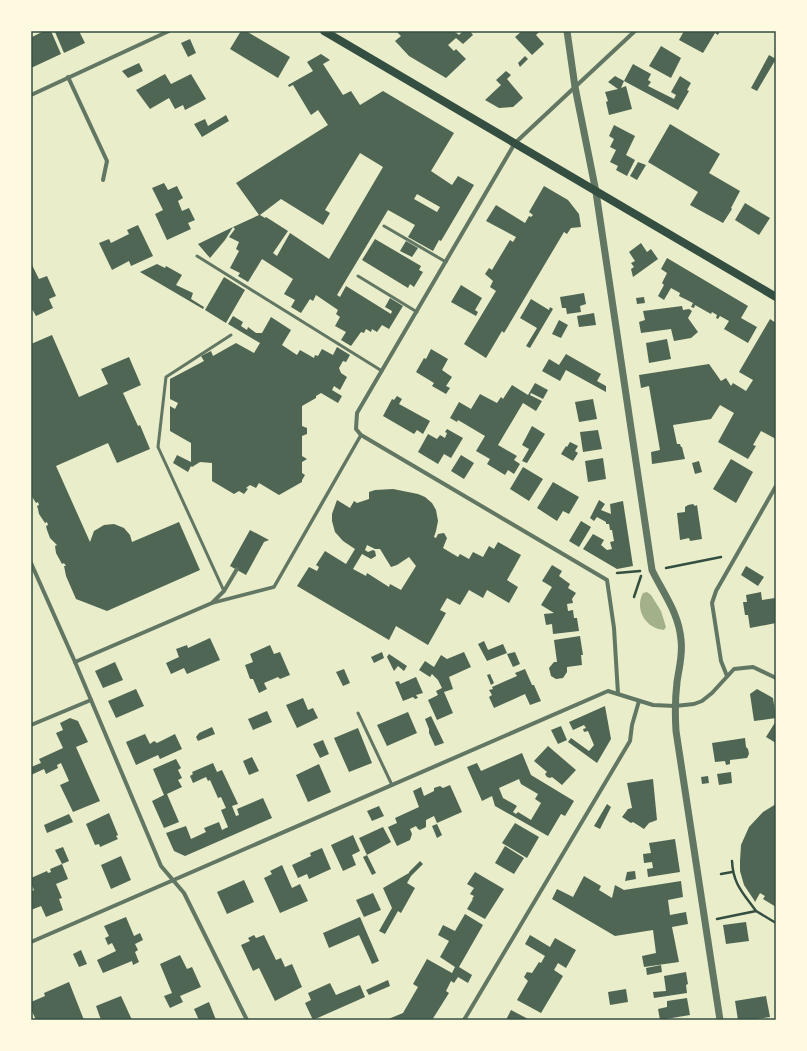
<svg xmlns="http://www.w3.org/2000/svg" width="807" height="1051" viewBox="0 0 807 1051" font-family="Barlow,sans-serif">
<rect width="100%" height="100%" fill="#e9edc9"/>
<path fill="#a3b18a" d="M647,592L651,595L661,611L666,627L664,630C646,629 634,609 643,593Z"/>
<g fill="#4f6655" fill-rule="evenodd">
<path d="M44,31H51L61,54L31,68V34L32,37Z"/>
<path d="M56,31H79L85,43L64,53L55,32Z"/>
<path d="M241,31H246L290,57L278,78L230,49Z"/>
<path d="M396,31H454L459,35L463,31H470L473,35L463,44L456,38L448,45L454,51L456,49L466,59L446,78L409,56L395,41L401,36Z"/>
<path d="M522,31H540L536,35L544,44L532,55L515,37Z"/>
<path d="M684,31H720L718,35L715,33L703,53L679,40Z"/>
<path d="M190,39L196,53L188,57L181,43Z"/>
<path d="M661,46L681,58L671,78L649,66Z"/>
<path d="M321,54L330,60L323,64L343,95L351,91L360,105L383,91L454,133L431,171L452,185L458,176L474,185L441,241L439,240L433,251L408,237L415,225L388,210L337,295L340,297L346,286L391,314L392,311L385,307L390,298L403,306L389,329L382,325L377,332L372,329L371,332L366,329L364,333L361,332L351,346L341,340L346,332L335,326L340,317L336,314L338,310L316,295L313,301L310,299L301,313L291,307L295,300L284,294L293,279L262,259L248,282L238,276L240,273L230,268L239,251L236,249L239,242L229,237L235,229L233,227L259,215L236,183L328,125L318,110L311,115L293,85L289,87L288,85L313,71L307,62ZM360,153L383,167L329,259L290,233L277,256L273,253L288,231L266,217L265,218L260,215L281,199L323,225L330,213L325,210ZM417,194L440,207L437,212L414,199Z"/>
<path d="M769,55L776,59L757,91L751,88Z"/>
<path d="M525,56L528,59L520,67L518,63Z"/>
<path d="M139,63L143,71L128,78L122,71Z"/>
<path d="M633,64L651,74L648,80L651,82L648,86L674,99L676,95L671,92L680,76L691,83L687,90L689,91L678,110L624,81Z"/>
<path d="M506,71L511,75L507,79L523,98L513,107L499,108L485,100L501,85L496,80Z"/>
<path d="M165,74L171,84L191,74L206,99L185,110L183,105L175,109L169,98L150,109L136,90Z"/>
<path d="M615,76L624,81L621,88L626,86L632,109L609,115L606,102L608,101L605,92L618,89L608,82Z"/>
<path d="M226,115L229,121L202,137L194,124L205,119L208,126Z"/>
<path d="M670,124L720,154L709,173L740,191L731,208L732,209L723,223L690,205L698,192L648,162Z"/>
<path d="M614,125L635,136L626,155L635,160L627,176L616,170L618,166L610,162L616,150L610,147L614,139L609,136Z"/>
<path d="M638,162L646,165L637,180L630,176Z"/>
<path d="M164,183L168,190L177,186L183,198L178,201L182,211L189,208L195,220L188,223L191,229L167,240L155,214L163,210L152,188Z"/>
<path d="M544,186L568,200L579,214L581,227L571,228L567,234L564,232L504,333L502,331L486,358L464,344L496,291L490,287L493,281L485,274L489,268L492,270L510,240L513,242L516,237L486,221L496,205L525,223L529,216L531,217L533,215L529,212Z"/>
<path d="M745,203L770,218L759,235L735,220Z"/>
<path d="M138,225L153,256L131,266L129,261L112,270L99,243L109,239L111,243L129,234L127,230Z"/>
<path d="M233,227L225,240L210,258L198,244Z"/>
<path d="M375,239L421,266L419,270L423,272L414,287L410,284L408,288L362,260Z"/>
<path d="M406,241L418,248L412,257L400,251Z"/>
<path d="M641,243L647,252L651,249L658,259L633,277L631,269L634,267L631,263L635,261L629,252Z"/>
<path d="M667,258L748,306L741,318L757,327L748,343L724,329L729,321L720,316L718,319L716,318L717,315L712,312L711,314L695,305L694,308L691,307L693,303L679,296L680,293L671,288L664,300L658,296L664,285L662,283L667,273L661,269Z"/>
<path d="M157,264L165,268L166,266L182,275L176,285L193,293L191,299L204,307L203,309L140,272Z"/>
<path d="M32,265L39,279L47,276L56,296L49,299L53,308L36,316L31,307V266Z"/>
<path d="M224,277L245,290L226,323L205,310Z"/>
<path d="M461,285L482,298L475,310L478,312L476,316L451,302Z"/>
<path d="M584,293L586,304L580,306L581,312L567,314L566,308H562L560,297Z"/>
<path d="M644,297L645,303L637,304L636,298Z"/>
<path d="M531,299L549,310L550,307L553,309L530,348L526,346L537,328L520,318Z"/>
<path d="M682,306L683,310L689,309L692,311L688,318L698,332L691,338L674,341L671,329L641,333L639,322L645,320L643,311Z"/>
<path d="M594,313L596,325L579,327L577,316Z"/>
<path d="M233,316L243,322L241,326L247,330L248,327L256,333H262L271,317L291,330L282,345L297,355L300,350L314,358L315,355L318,356L322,349L333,355L337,347L350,355L346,362L343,361L339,368L341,373L347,377L340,390L334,386L332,390L342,396L338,403L321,393L316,396V398L302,406V426L307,428V434L302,436V456L307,459L302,462V473L305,475L302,480V482L279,495L259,483L256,488L250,485L246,488L248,489L244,494L239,491L234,494L212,481V463L200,462L192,467L191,466L188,472L173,463L177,455L191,462V443L170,431V406L175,409L178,403L170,399V379L204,361L201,356L211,351L213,356L236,343L254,353L260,343L228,324Z"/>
<path d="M770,319L776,323V439L761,431L753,445L756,446L748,459L718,442L734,413L720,405L711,419L673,425L677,444H680L681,447H682L685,459L652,464L651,452L660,450L649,386L641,388L639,375L709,364L721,381L726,378L731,386L733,383L746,391L753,380L739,372Z"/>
<path d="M559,320L568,325L561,338L552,334Z"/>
<path d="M52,335L79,397L108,384L101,369L129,357L141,385L123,393L138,426L140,425L150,449L117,463L108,443L56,466L90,542L94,531L104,525L114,524L124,528L130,535L132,542L179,522L200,570L107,611L76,599L66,576L64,566H66L64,563L62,564L56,553L55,546L57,545L50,538L47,530L46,526L48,525L47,522L45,523L39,514L38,509L37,506L39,505L38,502L36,503L31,495V344Z"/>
<path d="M667,339L671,359L649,363L646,343Z"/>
<path d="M431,349L448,359L442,370L452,377L446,386L450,388L446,394L432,386L434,383L416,372L424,358L426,359Z"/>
<path d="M566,354L601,374L597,381L606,386V392L566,370L560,381L542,371L549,359L559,365Z"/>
<path d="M535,383L548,390L543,399L531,393L530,395L542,401L536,411L523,403L498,445L517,456L514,460L520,464L514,474L508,470L505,475L487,464L490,459L476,451L485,436L458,420L457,422L450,418L459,402L471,409L480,394L497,403L501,397L503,399L512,385L528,395Z"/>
<path d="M397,396L402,399L399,404L430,421L423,434L417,430L414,434L383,416L392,399L394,400Z"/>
<path d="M593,399L597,419L579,422L575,402Z"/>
<path d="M532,426L545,434L527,463L522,461L529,449L522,445Z"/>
<path d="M447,429L463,438L451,458L444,454L438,464L418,452L428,434L437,439L440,435L445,438L447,433L445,432Z"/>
<path d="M598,430L602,449L583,452L580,432Z"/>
<path d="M570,442L578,446L575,451L578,453L573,461L561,454L566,446L567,447Z"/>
<path d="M461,455L474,463L464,479L451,471Z"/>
<path d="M603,458L606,479L588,482L585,461Z"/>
<path d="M731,459L753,472L736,503L713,489Z"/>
<path d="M699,461L702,472L695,474L692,463Z"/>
<path d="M523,467L543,479L529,501L510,489Z"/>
<path d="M553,482L579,497L569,514L563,511L557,521L537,508Z"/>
<path d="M393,489L418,494L425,497L432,503L436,510L438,521L436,531L434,537L436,538L438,534L444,533L447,538L443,548L458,557L460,554L469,559L473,552L483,557L489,546L494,549L498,542L521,555L507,580L518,587L509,603L487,590L483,598L469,590L460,605L447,598L440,610L446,613L428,645L396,626L389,640L297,586L309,567L317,571L319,567L316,565L325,551L346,564L355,549L343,541L335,532L332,521V514L337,500L350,508L354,501L357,503L369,499V492L375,490ZM367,545L375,549H380L391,567L397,565L409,557L416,566L401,590L390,584L389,587L367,573L366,576L353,569L362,554L371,559L376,556L375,551L373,550L368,552L365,550Z"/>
<path d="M599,500L605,504L601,510L611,514L610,504L623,501L633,566L617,569L583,549L593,534L604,540L601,545L607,550L612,549L610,542L614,541L612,530H610L609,524H606V522L597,517L594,521L590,518Z"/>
<path d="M693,504L695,506L697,505L702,539L690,541L689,538L680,540L677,513L685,512V507L688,505Z"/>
<path d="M581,521L591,527L579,547L569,541Z"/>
<path d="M250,530L269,540L264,542L246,575L230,566Z"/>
<path d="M552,565L562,571L559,576L570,584L568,588L576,593L572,599L573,603L567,604L568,611L573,610L574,618H577L579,631L553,634L552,624L546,625L544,614L554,613L541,605L552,587L542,581Z"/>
<path d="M746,566L764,577L758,586L741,575Z"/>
<path d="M761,592L762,600L775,598L776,623L750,628L748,615H745L743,602H747L746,595Z"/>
<path d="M580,636L583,655H581L582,665L567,667V672L563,678L556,679L551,676L549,668L554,662H557L554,640Z"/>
<path d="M210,638L220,660L187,674L184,668L171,674L166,663L179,657L176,649L187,645L188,648Z"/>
<path d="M484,641L488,650L503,644L507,653L487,661L478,644Z"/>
<path d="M270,645L274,654L280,652L290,675L280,679L278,677L264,683L267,689L259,693L253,679H250L245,665L253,662L250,654Z"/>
<path d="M382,652L384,658L374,663L371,657Z"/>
<path d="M464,652L471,667L449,677L453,689L444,692L453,713L437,720L428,700L438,695L436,691L442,688L438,680L432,674L430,677L419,670L425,661L434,667L441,655L447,659Z"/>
<path d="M515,652L520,664L513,667L507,654Z"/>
<path d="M389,654L407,666L404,671L398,666L394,671L387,657Z"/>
<path d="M115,662L123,680L103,688L95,671Z"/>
<path d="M344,669L350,683L343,686L336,672Z"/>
<path d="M525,669L532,685H534L541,701L530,705L525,694L494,708L489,697L492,695L489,690L493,689L492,687L517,676L515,673Z"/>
<path d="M490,674L494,683L491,685L487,675Z"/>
<path d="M416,677L423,693L416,695L418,698L415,699L413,697L403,701L395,682L399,681L400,684Z"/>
<path d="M136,689L144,706L116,718L108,701Z"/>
<path d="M757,689L773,698L776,718L754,721L750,694Z"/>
<path d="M303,698L308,710L313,708L318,718L297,728L286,705Z"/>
<path d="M605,706L611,739L597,763L568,742L571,738L589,751L594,745L588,731L584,732L583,729L586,728L584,725L573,730L569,722Z"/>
<path d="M267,711L272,722L253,730L248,719Z"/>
<path d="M408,712L417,733L387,746L377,725Z"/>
<path d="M431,716L444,743L435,746L429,733V729L425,719Z"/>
<path d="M70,718L78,721L88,742L76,747L100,801L73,812L60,785L69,781L61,763L57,765L58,768L46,774L44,769L31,775V767L41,763L39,759L63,748L56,733L63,730L60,723Z"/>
<path d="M776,721V743L766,737Z"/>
<path d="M561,726L567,740L558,744L551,730Z"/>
<path d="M212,727L215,734L198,741L196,737L199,733Z"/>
<path d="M358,728L372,763L349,772L334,738Z"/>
<path d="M145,734L150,744L154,741L157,743L175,734L182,749L160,759L158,755L136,765L126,742Z"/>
<path d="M745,738L746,747L748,749L749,754L747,758L730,760V764L726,765L725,761L715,762L712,743Z"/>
<path d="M323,740L329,754L320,758L313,744Z"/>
<path d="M548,746L576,770L562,785L552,777L550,778L547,777L545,774L547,772L534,761Z"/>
<path d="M522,753L531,775L574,801L565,816L561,814L548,836L495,806L492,796L482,801L467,767L477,763L481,771ZM519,779L521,784L538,794L535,799L541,803L531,820L518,812L516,814L513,812L517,806L503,798L499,788Z"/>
<path d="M252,757L259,771L249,775L243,761Z"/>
<path d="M176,759L181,768L178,770L182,778L178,780L182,787L167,794L179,822L164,828L152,801L164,795L153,769Z"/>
<path d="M213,763L217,772L222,770L238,804L232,806L236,816L239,815L237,809L263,798L272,818L185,856L174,851L166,833L186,826L191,839L206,832L204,828L219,822L222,830L228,827L221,810L226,808L221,797L218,798L210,780L208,781L206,777L193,783L190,776L193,774L192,772Z"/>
<path d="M319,764L331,792L308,802L296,775Z"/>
<path d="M731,772L732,783L719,785L717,774Z"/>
<path d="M708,776L709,783L702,784L701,777Z"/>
<path d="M653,779L657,820L649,823L644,829L633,822L631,823L622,817L628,809L632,808L627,783Z"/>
<path d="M450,785L462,812L437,823L434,816L426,820V827L420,830L418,829L416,826L410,829L412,834L410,840L397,846L388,827L397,823L395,818L419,807L413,791L421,787L424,796L434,791V788L440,786L443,788Z"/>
<path d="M607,804L611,807L600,829L594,826Z"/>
<path d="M776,804V907L763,899L765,896L760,893L755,902L754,900L744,885L740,871V861L741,845L749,827L763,812Z"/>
<path d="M379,806L384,816L372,821L367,811Z"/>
<path d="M109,813L118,835L116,836L118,839L100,847L99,844L95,845L86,824Z"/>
<path d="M69,814L73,822L47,833L44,825Z"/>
<path d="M515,823L539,837L527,858L502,843Z"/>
<path d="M437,824L442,835L437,838L432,826Z"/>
<path d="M383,827L391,842L367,855L359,838Z"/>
<path d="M353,835L360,851L352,855L356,865L343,871L331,845Z"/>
<path d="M675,839L680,872L648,877L647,869L653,868L652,862L644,863L643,854L651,853L649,843Z"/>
<path d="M505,846L524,858L514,874L495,863Z"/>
<path d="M63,847L69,861L62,864L68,879L56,884L62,898L59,899L63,910L46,917L41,906L31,910V892L34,890L31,883V878L47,871L48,873L51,872L50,869L62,864L55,850Z"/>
<path d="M322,848L331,869L309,879L307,874L298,878L292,865L311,856L310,853Z"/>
<path d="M367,855L376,873L372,875L363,857Z"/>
<path d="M121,856L131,880L111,889L101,865Z"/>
<path d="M420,861L423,864L411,876L407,883L415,888L401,913L398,911L385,934L379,931L392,908L383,888L409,873V872Z"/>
<path d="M282,865L292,888L300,884L308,901L280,913L264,878L272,874L270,871Z"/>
<path d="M635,871L636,879L625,881L627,872Z"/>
<path d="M475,872L504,889L485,919L467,909L473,899H472L474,896L470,894L474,888L467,884Z"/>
<path d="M584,876L601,886L599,890L612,898L615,885L624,890L681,881L683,897L668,900L670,915L686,912L688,924L672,927L679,962L644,967L642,956L656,953L653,930L615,936L552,899L557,889L573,897Z"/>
<path d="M244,880L254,902L227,914L217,892Z"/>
<path d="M373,893L381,910L364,917L356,900Z"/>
<path d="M465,914L483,925L459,967L472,975L468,983L458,977L454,983L451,981L446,991L449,993L432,1020H386L403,1013L418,987L413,984L427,959L452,973L455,967L440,957L449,941L438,935L443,925L455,931Z"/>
<path d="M126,917L134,936L140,933L143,940L135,944L138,950L135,952L139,962L133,965L132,961L103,973L97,960L116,951L112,943L108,945L105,938L109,936L104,926Z"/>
<path d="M360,917L379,961L372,964L359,935L329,948L323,933Z"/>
<path d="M746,922L749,941L726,944L723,925Z"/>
<path d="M254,935L256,938L264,935L276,960L281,958L285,967L292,964L302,987L275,1001L259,968L253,971L241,945L250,941L248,938Z"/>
<path d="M530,935L550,947L555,938L576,950L566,968L558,963L554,970L563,976L541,1013L517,1000L528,981L524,977L527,972L532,973L539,962L541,963L545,956L525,944Z"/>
<path d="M81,950L87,964L79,967L73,954Z"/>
<path d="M180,955L187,969L192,967L201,987L180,996L183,1002L170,1008L164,996L172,993L160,964Z"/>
<path d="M661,965L662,972L647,975L646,968Z"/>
<path d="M686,972L688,984L686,985L687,993L654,998L653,992L666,991L664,976Z"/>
<path d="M388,980L390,986L369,995L366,990Z"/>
<path d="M69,982L84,1020H36L31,1009V1002L45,996L44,993Z"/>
<path d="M330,983L336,995L360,985L365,997L313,1020L305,1003L311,1000L308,993Z"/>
<path d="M626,989L628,1002L610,1005L608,992Z"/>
<path d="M121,996L132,1020H101L96,1006Z"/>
<path d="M766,996L770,1017L750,1020H738L735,1001Z"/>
<path d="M687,998L690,1015L660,1020L658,1009L667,1007V1001Z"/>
<path d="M209,1002L216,1020H199L194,1009Z"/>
<path d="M511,1010L530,1020H506Z"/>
</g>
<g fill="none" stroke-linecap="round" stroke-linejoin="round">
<g stroke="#344e41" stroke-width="2.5">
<path d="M666,568L721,557"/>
<path d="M617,573L640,571"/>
<path d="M634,597L641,576"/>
<path d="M732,861C733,884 743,893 756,911"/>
<path d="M721,874L732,872"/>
<path d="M717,919L756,911L776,923"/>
</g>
<g stroke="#617663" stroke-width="3">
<path d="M384,226L446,262"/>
<path d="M197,256L382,371"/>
<path d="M358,276L417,312"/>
<path d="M224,591L158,447L166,377L231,335"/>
<path d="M358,713L392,785"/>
</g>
<path stroke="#617663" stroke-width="3.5" d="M212,603L274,587L361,435"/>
<g stroke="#617663" stroke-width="4">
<path d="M68,77L107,161L103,180"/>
<path d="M31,95L169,31"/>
<path d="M31,563L75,662L161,866L184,893L247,1020"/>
<path d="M75,662L212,603L224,591L237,569"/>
<path d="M727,676L721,661L712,603L716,591L776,486"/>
<path d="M618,694L614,628L607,580L361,435L356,429L357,413L515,143L635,31"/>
<path d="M31,725L91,700"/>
<path d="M31,942L608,691L653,705L675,706L694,704L702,701L712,693L734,669L753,667L776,678"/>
<path d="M464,1020L630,741L632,725L639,701"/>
</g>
<path stroke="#617663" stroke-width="7" d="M567,31L575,87L596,192L652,570C663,593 679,613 681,640C683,654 679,668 677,682C675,699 675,715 676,731L720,1020"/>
<path stroke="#344e41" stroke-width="8" d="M324,31L776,297"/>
</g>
<rect width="807" height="1051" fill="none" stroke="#fefae0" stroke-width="64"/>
<rect x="32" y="32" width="743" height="987" fill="none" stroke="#344e41" stroke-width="1.5"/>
</svg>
